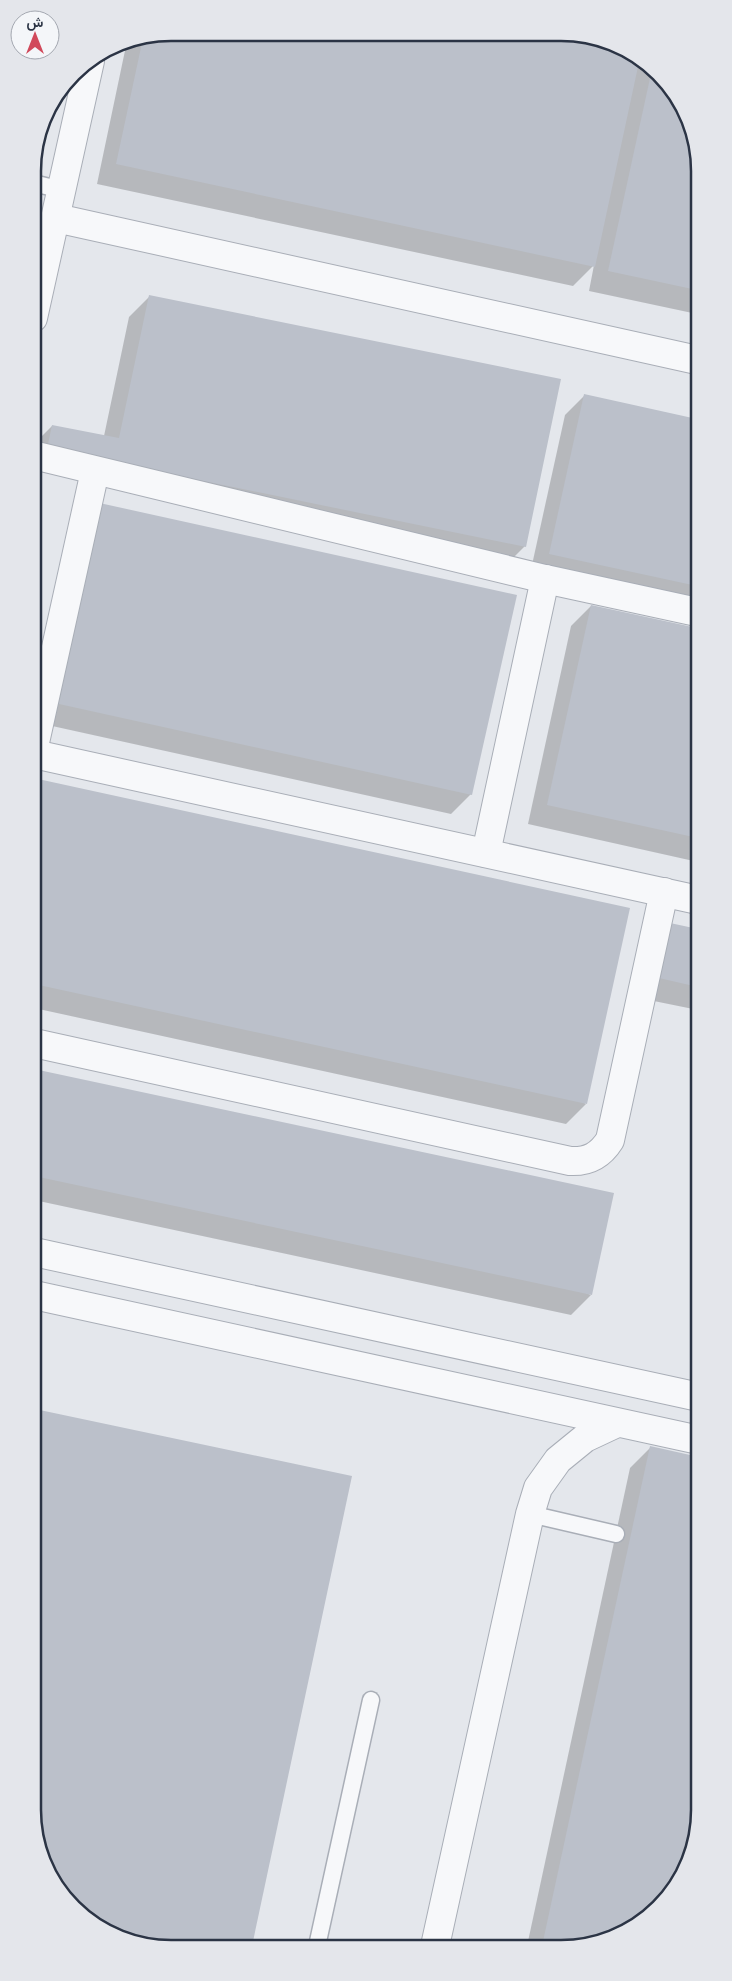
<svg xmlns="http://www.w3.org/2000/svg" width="732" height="1981" viewBox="0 0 732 1981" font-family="Arial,Vazirmatn,sans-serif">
<rect width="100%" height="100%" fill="#e4e7ec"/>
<g fill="#0003">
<path d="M171,32L588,35L659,73L697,144V314L589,291L594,265L573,286L97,184L127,41Z"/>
<path d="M149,297L525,546L505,566L33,470V445L52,426L104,436L129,317Z"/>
<path d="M585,395L697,420V610L530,574L565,415Z"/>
<path d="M75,524L471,794L451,814L34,722Z"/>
<path d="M591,606L697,630L698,862L528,824L571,626Z"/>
<path d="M38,780L586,1104L566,1124L34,1008V785Z"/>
<path d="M698,931V1010L639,998Z"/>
<path d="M34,1070L591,1295L571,1315L34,1200Z"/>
<path d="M35,1410L351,1477L35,1837Z"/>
<path d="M650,1448L699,1458V1819L689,1863L665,1901L630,1930L588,1946H527L630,1468Z"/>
</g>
<g fill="#bbc0ca">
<path d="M171,33L588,35L639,62L595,267L116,164L143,38Z"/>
<path d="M652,69L659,73L697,144V290L608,271Z"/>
<path d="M149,295L561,379L526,547L47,449L52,425L119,438Z"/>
<path d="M584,394L697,419V586L549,554Z"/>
<path d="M95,502L517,595L472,795L50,702Z"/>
<path d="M591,605L697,628L698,838L547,805Z"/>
<path d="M38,779L630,908L587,1104L34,984V797Z"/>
<path d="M670,923L698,929V987L659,978Z"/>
<path d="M34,1069L614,1193L592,1295L34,1176Z"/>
<path d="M35,1409L352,1476L252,1946H144L73,1908L35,1837Z"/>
<path d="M650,1446L699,1457V1819L689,1863L665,1901L630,1930L588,1946H542Z"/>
</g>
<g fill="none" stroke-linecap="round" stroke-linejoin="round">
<defs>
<g id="service">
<path d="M33,183L62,190"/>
<path d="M530,1514L616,1534"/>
<path d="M317,1946L371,1700"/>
</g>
<g id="minor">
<path d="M56,218L697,360"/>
<path d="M33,318L90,61"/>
<path d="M33,455L545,579L697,612"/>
<path d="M34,747L95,471"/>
<path d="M34,754L698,900"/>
<path d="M486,853L545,579"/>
<path d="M34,1043L570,1161C588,1162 600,1156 610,1140L664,892"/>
<path d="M435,1946L530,1514L538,1488L558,1460L585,1438L617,1423"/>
</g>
<g id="tertiary">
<path d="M34,1252L699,1397"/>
<path d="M34,1295L699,1440"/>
</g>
</defs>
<use href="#service" stroke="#a9aeb7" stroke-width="19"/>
<use href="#minor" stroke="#a9aeb7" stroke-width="30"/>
<use href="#tertiary" stroke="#a9aeb7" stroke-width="30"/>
<use href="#service" stroke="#f7f8fa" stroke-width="16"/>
<use href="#minor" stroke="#f7f8fa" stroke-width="28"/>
<use href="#tertiary" stroke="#f7f8fa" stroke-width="28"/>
</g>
<path d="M0 0H732V1981H0ZM171 41H561A130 130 0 0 1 691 171V1810A130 130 0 0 1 561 1940H171A130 130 0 0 1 41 1810V171A130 130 0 0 1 171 41Z" fill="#e4e6eb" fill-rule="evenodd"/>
<path fill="none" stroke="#2b3445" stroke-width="2.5" d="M171 41H561A130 130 0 0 1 691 171V1810A130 130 0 0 1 561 1940H171A130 130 0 0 1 41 1810V171A130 130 0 0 1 171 41Z"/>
<g transform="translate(35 35)"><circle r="24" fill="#f4f6f9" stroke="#a4a8b1"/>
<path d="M0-4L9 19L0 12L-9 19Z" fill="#d1495b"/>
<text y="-8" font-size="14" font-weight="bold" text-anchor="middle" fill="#2b3445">ش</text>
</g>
</svg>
